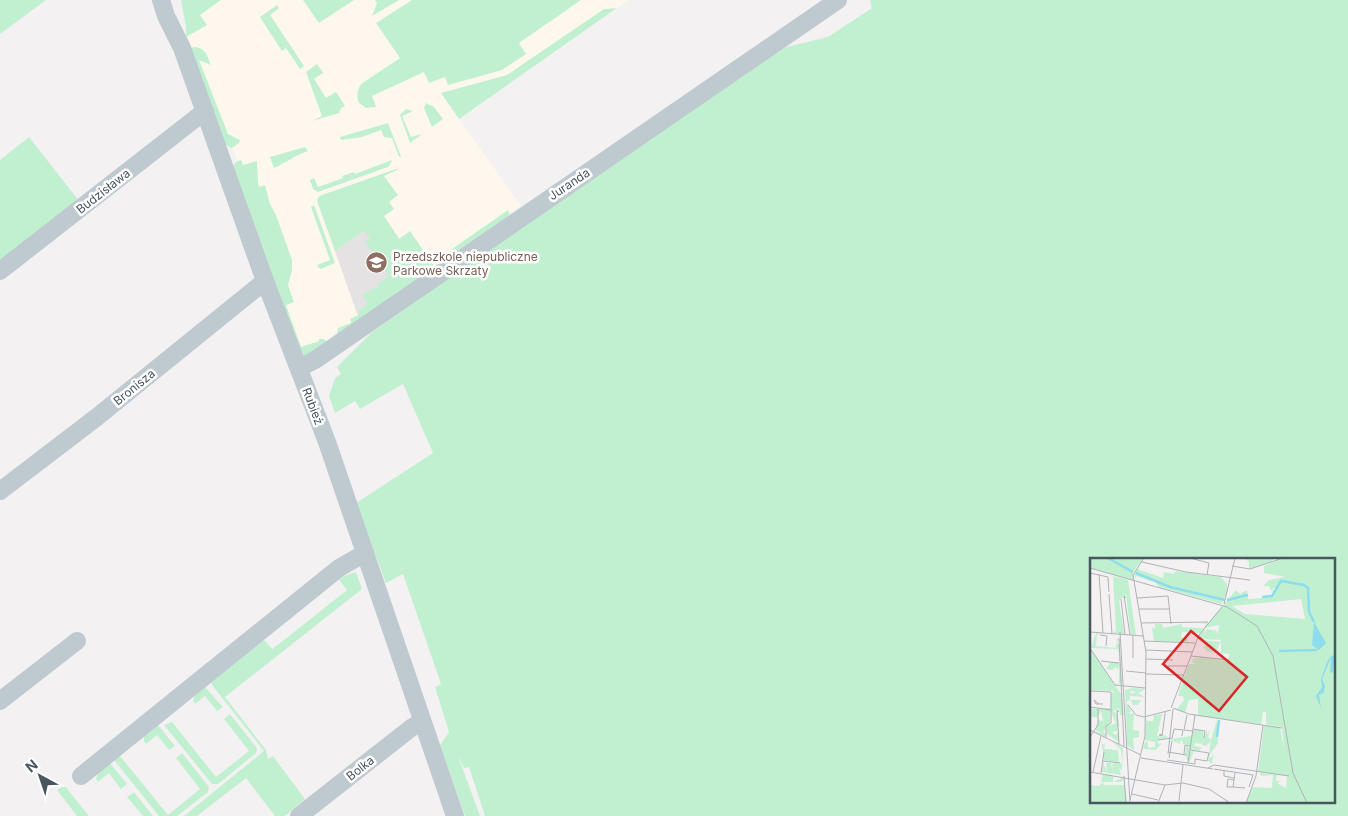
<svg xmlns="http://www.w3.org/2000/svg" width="1348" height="816" viewBox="0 0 1348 816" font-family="Inter,sans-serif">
<rect width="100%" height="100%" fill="#f4f1f2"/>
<path fill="#fdf7ed" d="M186,0H629L459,119L521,206L342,331L336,332L323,344L302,353L236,168L237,161L235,154L232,148L227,144L187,36L192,32Z"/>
<path fill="#e5e2e4" d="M384,217L424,274L359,319L335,251Z"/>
<g fill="#c1f0d1" fill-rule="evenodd">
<path d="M0,0H46L0,34Z"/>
<path d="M181,0H221L200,15L207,25L186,37V27Z"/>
<path d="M303,0H354L319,23Z"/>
<path d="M375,0H399L372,16L377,3Z"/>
<path d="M412,0H581L519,43L526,54L502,70L448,85L445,77L429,83L424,72L372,96L376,107L366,108L359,103C356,96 357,91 361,84L400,58L376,23Z"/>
<path d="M870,0H1348V816H485L469,767L464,768L458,756L480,816H465L440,745L449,732L435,687L441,684L403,574L386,583L356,503L433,453L403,384L360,409L355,401L335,413L329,396L335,378L341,374L337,367L371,333L757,61L787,47L828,37L872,8ZM1092,560H1334V802H1092Z"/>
<path d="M277,5L279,8L270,15L304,66L300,69L286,48L282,51L260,17Z"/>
<path d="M617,8L459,119L441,93L507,75L604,9Z"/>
<path d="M195,47C206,48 207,56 211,65L199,60L228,134L240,140L239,143L232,148L222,143L188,53L191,48Z"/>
<path d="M317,64L323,73L314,79L326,98L336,92L345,106L341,108L339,113L312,121L322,116L306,72Z"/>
<path d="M426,103L434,107L443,119L432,127L424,108Z"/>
<path d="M406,109L413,111L402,116L411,137L422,134L410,143L400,115Z"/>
<path d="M388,123L401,157H399L392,138L384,137L381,130L362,137L341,140L340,137Z"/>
<path d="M29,137L79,201L0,264V160Z"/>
<path d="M305,147L308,151C295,155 286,163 274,168L270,157Z"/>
<path d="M241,160L243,165L257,161L258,183L259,187L265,185L270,204L276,215L292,260V270L288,285L294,302L286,305L301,347L319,341V339C324,338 326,340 328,344L307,358L298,356L231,169L237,161Z"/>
<path d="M392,160L390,165L388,167L318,192L313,189L310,180L314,178L318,187L343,178L342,176L354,172L355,174Z"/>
<path d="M399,168L395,171L384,176L398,195L389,202L394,209L384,216L399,239L410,231L434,266L444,260L446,263L337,335L338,328L351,323L350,319L359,315L358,311L368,304L362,295L376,287L377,288L379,287L377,284L389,276L365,242L370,239L364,231L335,251L317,201L319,196Z"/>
<path d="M314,205L335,263L320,269L317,265L330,260L311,207Z"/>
<path d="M508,210L510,214L504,219L505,221L457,256L452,249Z"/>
<path d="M356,572L362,589L225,697L266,750L268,759L273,756L305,799L285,816H275L246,778L197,816H184L264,751L212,685L211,682L264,640L272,649L279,644L347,590L339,580L344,576Z"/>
<path d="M205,687L223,707L217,711L205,696L195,704L193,701L195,695Z"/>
<path d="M230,714L257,748L256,753L218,784H212L164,725L172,722L216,777L249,751L224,719Z"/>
<path d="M158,725L175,746L169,750L157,735L146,744L144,741V736Z"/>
<path d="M182,753L209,787L208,792L177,816H159L114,760L120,756L168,815L200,789L176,758Z"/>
<path d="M110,763L127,784L121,789L109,773L98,782L96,779L98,773Z"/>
<path d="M64,785L89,816H77L57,790Z"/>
<path d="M134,792L153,816H143L127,797Z"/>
</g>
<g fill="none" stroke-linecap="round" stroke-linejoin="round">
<g stroke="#bfc9d0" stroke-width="18">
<path d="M161,0L166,16L182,48L265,281L327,442L455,816"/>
<path d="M0,271L205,111"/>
<path d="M299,368L315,360L838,0"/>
<path d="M0,491L97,417L265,281"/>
<path d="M0,701L77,641"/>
<path d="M81,776L339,568L365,553"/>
<path d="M299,816L411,728L422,722"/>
</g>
</g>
<defs>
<symbol id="school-disc" viewBox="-11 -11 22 22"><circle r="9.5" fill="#8d6e63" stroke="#fff"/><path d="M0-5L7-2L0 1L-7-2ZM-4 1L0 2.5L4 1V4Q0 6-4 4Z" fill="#fff"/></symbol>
</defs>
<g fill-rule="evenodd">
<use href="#school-disc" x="364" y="250" width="25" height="25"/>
</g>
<g text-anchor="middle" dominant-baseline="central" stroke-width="5" stroke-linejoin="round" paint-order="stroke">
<g font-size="12" fill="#49565f" stroke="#fff">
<text transform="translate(569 184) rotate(-34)">Juranda</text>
<text transform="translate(103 191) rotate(-38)">Budzisława</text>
<text transform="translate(134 387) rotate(-39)">Bronisza</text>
<text transform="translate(313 406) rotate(69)">Rubież</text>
<text transform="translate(360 768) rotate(-38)">Bolka</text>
</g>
<g font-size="12" fill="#785e54" stroke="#fff" text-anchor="start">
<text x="393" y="256">Przedszkole niepubliczne<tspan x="393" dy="14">Parkowe Skrzaty</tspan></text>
</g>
</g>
<g transform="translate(1090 558)">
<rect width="245" height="245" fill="#f4f1f2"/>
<path d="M0,0H54L43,14V22L0,10ZM154,0H183L182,4L159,11V4ZM193,0H245V97L240,100L243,102L241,115L245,103V245H156L163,229L182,230L183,217L171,218L170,215L187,217L186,223H191L187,225L196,230L197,218L168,214L174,167L190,169L194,191L192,169L176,166V154H173L171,166L108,158V141L99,142L95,155L104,157L86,152L94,142L93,138H88L90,133L88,136L99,106H104L101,101L111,99L137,103L140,96L131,95V84L126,93H121L126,95L115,93L117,92L113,90L117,86L114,82L130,84L131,82L108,81L110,75L92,74L91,79L98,80V84L64,83L62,69L65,71V66H72L73,70L92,66V69L113,70L111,74L115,71V76L116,71L123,72L124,76V72H126L128,76L129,67L114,70L116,66L108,65H118L146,32L150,36L157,32L158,41L182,39L185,31L184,29L182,34L179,28H173L179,22L195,19L174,15V8ZM211,41L215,61L155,56L142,48ZM47,11L73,20L74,14L84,16L85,13L131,19L137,26V35L131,46L69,29L65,24L46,18V21L44,16ZM23,18L38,22L46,77H41L36,37L29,42L34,76L23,75L26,73ZM6,75L11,76H7L6,88L26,90L27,80H28L27,86H30L32,126L24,125H29V106L28,112L26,109L22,112L16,111L20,105L11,104L29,105L30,106L28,91L1,90ZM0,90L31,136V132L34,157H30L29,150L23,154L27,155L29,166L27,173L22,174L26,177L29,171V184L17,176V168L26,165L21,154V136L24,133L0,132ZM42,130L55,131L49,135L40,132L41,136L46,134L55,139L40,138V142H51L48,147H43L40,142L36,144L41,153L39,156L44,155L43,172L49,173V179L43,180L44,192L37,187L36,157L35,132ZM20,150V164L13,174L16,176L15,179L4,173L14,175L5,172L9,159V162L13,163L11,153L7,159H0V151ZM72,156L67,178L73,179V177H80H74L78,179L73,181L68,179L72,181L68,182V186L72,185L66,192L53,191L55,184H58V190L65,189V184L55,182L56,163L57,159V163H63L64,157ZM127,162L128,185L119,198L121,200L124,195L122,206L118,203L121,183L116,188L112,187L113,182L111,186L105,185L104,188L111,189L110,193L100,191L99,194L104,193L100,203L103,205L97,202L95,196L96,188L101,189V187L93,186L91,181L90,186L81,182L80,188L81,181L101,178L104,171L113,173V180L114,173L115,180L117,169V177L120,170L118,179L121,182ZM22,183L33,190L32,212L29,210L31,217L12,214L13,204L17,214L16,205H21L23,215L22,206L27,205L29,215L27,206L32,205L31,192ZM12,186H15L14,191H22L23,202L22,192H28L29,205L14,202ZM13,216L23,217V224L34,219L37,245H0V227L10,228V226L14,225L13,227H34L33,221L31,224H11Z" fill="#c1f0d1" fill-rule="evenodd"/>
<path d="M224,64L236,85L229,92L222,87ZM245,97L243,114L240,115L241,100L232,121L235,128L234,135L229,137L231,150L226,138L232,129L231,121L237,104L241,98Z" fill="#8edded"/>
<path fill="none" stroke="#8edded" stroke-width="2.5" d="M18,0L43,14M46,15L80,29L135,42M172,39L182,38L191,23L214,27L218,30L219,54L224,64M137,42L158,37M189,93L227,92M127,179L129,162"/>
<path fill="none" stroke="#b0b3b7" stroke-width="1" d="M100,0L119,5L117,17M52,4L96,14L160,22M142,8L160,11L193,0M0,10L137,49L167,68L183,98L203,215L217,245M0,15L18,19L19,34M9,16L13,75M19,36L22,76M36,40L34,38L40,77M47,40L78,38L81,66M31,41L35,77M134,46L145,0M49,51H80M51,65L118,64M0,74L53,78M30,74L40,245M10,77L17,78L16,88M29,80L34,188M54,83L105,85M0,90L25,127M56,92L103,94M101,98L139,102M43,100V78M56,101L83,102M11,103L29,105M78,108H97M36,113L56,115M56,116L94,117M25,127L55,130M0,133L21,134V165L16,168V180M9,146L4,142L6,146H13M38,147L46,157L54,159L81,152M0,149L21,152M81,150L109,77L132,49M83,150L99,156L192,170M29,154L27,152L29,186M97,157L94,172L103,173M103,171L115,173L114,180M0,172L51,197M72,176L69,177L72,178L75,156V154M0,179L8,167V151M68,182L82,180L84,171L93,172L92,178M78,194L96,197M78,196L83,151M94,196L95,187L101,188M51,200L123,211M79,200L82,183M77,202L105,206V201L117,203L119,195L100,192M13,203L30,205M98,205L105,157M118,210L124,207L199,218M124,211L163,217L159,229M134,213V218L144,220M0,214L75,227L93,225L119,231L140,245M3,214L11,178M11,215L14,194M145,215L143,229L155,230M34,218L36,245M143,229H137L138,221L144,222M42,236L68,242M40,242L55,178L56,94L43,17L54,0M89,243L93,207M68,245L75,227M156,245L166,218L173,167"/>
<path fill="#d62828" fill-opacity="0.15" stroke="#d62828" stroke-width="2.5" d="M101,73L157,119L129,153L73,106Z"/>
<rect width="245" height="245" fill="none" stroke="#49565f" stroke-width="2.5"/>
</g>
<g transform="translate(40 776) rotate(320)" stroke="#ffffff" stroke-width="4" paint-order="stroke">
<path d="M0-4L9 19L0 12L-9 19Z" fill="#49565f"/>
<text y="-8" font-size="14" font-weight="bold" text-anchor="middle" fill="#49565f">N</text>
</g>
</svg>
